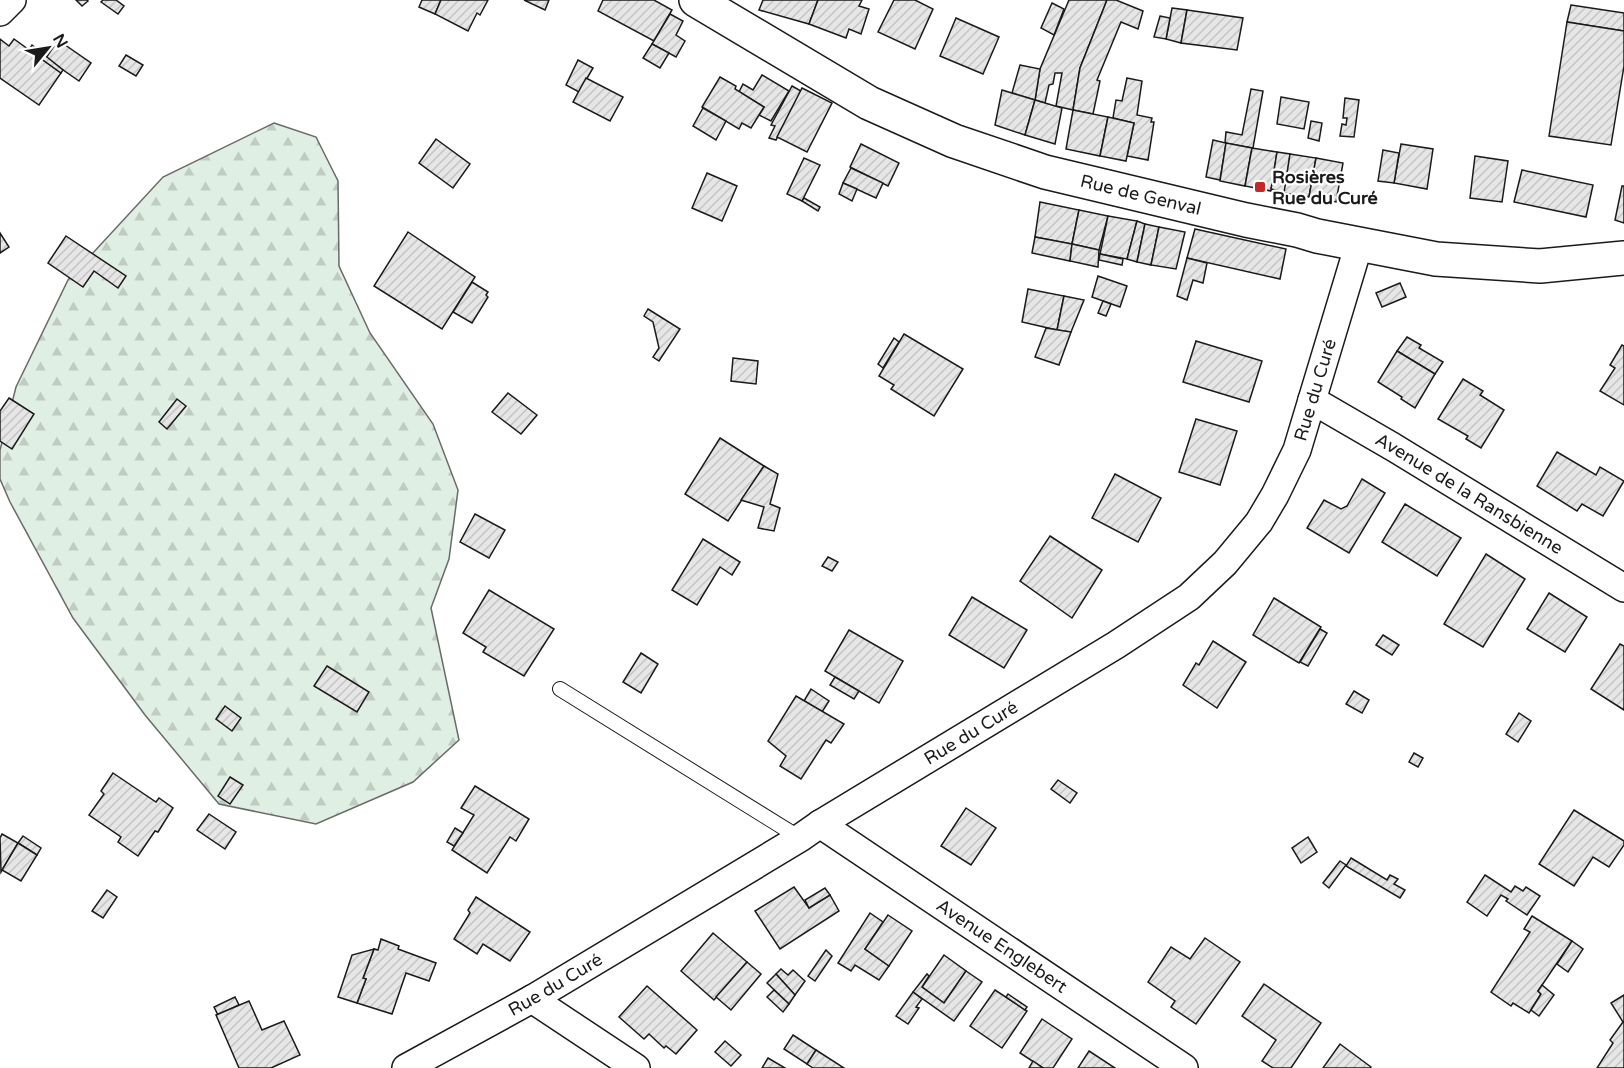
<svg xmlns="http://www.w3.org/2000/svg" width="1624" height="1068" viewBox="0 0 1624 1068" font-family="'Varela Round',sans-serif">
<defs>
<pattern id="forest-firs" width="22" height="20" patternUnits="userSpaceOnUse" patternTransform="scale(1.5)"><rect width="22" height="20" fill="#e0efe3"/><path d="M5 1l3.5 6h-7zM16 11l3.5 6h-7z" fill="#c0ccc2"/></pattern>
<pattern id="building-hatch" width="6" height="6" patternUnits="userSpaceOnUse" patternTransform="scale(1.5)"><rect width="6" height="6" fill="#e6e6e6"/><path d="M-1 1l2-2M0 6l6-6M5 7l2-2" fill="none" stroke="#c5c5c5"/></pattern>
</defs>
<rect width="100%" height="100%" fill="#fff"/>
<path fill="url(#forest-firs)" stroke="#6a6a6a" stroke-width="1.5" d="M274,123L316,137L338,181L339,266L370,333L433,424L458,490L449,559L431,608L459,740L413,782L316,824L219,804L145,715L73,618L10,502L0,479V450L16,387L68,280L163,177Z"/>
<g fill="url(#building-hatch)" stroke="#1a1a1a" stroke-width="1.5">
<path d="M76,0H87L88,1L82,6Z"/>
<path d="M103,0H116L124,6L118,14L101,2Z"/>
<path d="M422,0H441L435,14L419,7Z"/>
<path d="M441,0H488L480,15L477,13L468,31L435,14Z"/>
<path d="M524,0H549L545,10Z"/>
<path d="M603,0H654L672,10L654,41L598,11Z"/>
<path d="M763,0H818L809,24L759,10Z"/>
<path d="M818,0H862L859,6L869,9L861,34L849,29L846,38L809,24Z"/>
<path d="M894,0H915L933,9L915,49L878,32Z"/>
<path d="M1069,0H1107L1080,68L1073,110L1056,106L1062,73H1055L1053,84L1049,85L1045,103L1035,100L1040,69Z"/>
<path d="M1107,0H1116L1143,11L1138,29L1121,22L1097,80L1100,81L1093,114L1073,110L1080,68Z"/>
<path d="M1052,3L1064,9L1054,35L1041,28Z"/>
<path d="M1571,5L1624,13V31L1567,22Z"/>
<path d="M1172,8L1187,10L1181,43L1166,39Z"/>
<path d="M1187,10L1243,18L1237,50L1181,43Z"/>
<path d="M670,14L683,21L676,35L685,41L676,57L652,44Z"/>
<path d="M1160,16L1170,18L1166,39L1154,37Z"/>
<path d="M956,18L999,37L983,74L940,56Z"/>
<path d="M1567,22L1624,31V66L1611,145L1549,136Z"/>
<path d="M0,39L9,46L14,39L61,73L39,105L0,78Z"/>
<path d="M58,40L91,63L79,81L46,58Z"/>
<path d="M652,44L669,53L660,68L643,58Z"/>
<path d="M32,45L63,70L61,73L29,50Z"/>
<path d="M126,55L143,65L136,76L119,66Z"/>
<path d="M578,60L593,68L579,92L566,85Z"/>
<path d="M1020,65L1040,69L1035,100L1012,93Z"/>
<path d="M762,75L789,91L771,121L759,115L764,107L739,92L743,84L753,90Z"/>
<path d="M720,77L736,86L735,89L764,107L751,128L742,123L739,129L702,107Z"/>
<path d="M586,78L623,97L610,121L573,102Z"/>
<path d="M1127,78L1142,81L1137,115L1152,118L1151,122H1154L1148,160L1127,156L1134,123L1113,118L1116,100L1122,101Z"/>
<path d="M792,86L801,91L776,140L769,138L775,126L771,125Z"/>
<path d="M802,88L832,103L807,152L777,137Z"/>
<path d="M1251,89L1263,91L1253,148L1225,143L1226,132L1242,135Z"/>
<path d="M1002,90L1035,100L1025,135L995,125Z"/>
<path d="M1281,97L1309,102L1304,129L1277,124Z"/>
<path d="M1345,98L1359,100L1354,137L1340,136L1342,124L1346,125L1347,118H1343Z"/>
<path d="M1035,100L1062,108L1055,144L1025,135Z"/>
<path d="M703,108L726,121L716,140L693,126Z"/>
<path d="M1073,110L1108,117L1100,156L1066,149Z"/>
<path d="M1108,117L1134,123L1126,161L1100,156Z"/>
<path d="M1311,121L1322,123L1319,141L1308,138Z"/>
<path d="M436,139L470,164L453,188L419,163Z"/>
<path d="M1213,140L1226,143L1220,180L1206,177Z"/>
<path d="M1226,143L1252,148L1245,186L1220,181Z"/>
<path d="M861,144L899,163L888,186L850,167Z"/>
<path d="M1401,144L1433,149L1427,189L1394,183Z"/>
<path d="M1252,148L1277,152L1271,191L1245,186Z"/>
<path d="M1383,150L1399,153L1394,183L1378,181Z"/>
<path d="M1277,152L1290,154L1285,192L1271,189Z"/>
<path d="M1290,154L1316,158L1309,197L1284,193Z"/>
<path d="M1475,156L1508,161L1502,202L1470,198Z"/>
<path d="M804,158L820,165L802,201L787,194Z"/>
<path d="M1316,158L1343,163L1336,202L1309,197Z"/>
<path d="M851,168L883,183L876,198L843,183Z"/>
<path d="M1522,170L1593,185L1586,217L1514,202Z"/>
<path d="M707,173L737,186L722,221L692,208Z"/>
<path d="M843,183L857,189L852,201L839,194Z"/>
<path d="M1622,186H1624V223L1615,220Z"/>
<path d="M804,198L820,207L818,211L802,201Z"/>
<path d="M1040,202L1079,210L1072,244L1035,237Z"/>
<path d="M1079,210L1108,216L1099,250L1072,244Z"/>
<path d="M1108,216L1137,221L1127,259L1100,254Z"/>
<path d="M1137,221L1145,224L1137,262L1127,259Z"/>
<path d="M1145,224L1159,227L1151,265L1137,262Z"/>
<path d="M1159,227L1185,232L1176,269L1151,265Z"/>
<path d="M1195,229L1286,249L1280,279L1187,258Z"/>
<path d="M408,232L475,277L442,329L374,286Z"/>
<path d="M0,233L9,247L0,253Z"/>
<path d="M66,236L126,276L118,288L94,271L83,287L48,263Z"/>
<path d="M1035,237L1072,244L1070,261L1032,253Z"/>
<path d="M1072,244L1099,250L1098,267L1070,261Z"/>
<path d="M1100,254L1123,259L1122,265L1099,260Z"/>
<path d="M1187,258L1207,263L1203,283L1193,280L1187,300L1177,296Z"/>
<path d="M1098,276L1127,286L1120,307L1092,297Z"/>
<path d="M472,282L488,292L486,295L488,297L472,323L453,312Z"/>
<path d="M1400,283L1406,297L1382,307L1376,293Z"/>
<path d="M1028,289L1064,296L1057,330L1022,322Z"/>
<path d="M1064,296L1084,300L1071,332L1057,330Z"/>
<path d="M1103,301L1111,304L1106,316L1098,313Z"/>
<path d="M648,309L680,329L659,361L653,357L659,348L653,322L644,316Z"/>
<path d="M1046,328L1071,332L1059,365L1035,357Z"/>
<path d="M904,334L963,369L934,416L891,389L894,385L879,376Z"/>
<path d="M1407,337L1421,345L1419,348L1443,362L1435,374L1397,351Z"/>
<path d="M894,338L899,342L883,368L878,364Z"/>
<path d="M1196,341L1262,361L1249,402L1183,382Z"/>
<path d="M1622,345L1624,346V405L1600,391L1615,368L1610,365Z"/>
<path d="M1397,351L1435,374L1415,408L1401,399L1402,397L1378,382Z"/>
<path d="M733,358L758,361L756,384L731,381Z"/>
<path d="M1463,379L1483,391L1480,395L1504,410L1481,448L1466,439L1468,436L1438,419Z"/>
<path d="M508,393L537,415L521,434L492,412Z"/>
<path d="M9,398L34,414L12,449L0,441V411Z"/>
<path d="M177,399L186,406L167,429L159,422Z"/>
<path d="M1196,419L1237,431L1220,485L1179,472Z"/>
<path d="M720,438L764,466L728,521L685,494Z"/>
<path d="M1557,452L1596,475L1600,467L1624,481L1603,516L1582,504L1577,511L1537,486Z"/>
<path d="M764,466L778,474L770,504L780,508L774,531L758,528L764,507L741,500Z"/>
<path d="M1115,474L1161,498L1138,542L1092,518Z"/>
<path d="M1362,479L1385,493L1349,553L1307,528L1324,500L1341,509L1347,506Z"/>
<path d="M1405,504L1461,538L1437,576L1382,542Z"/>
<path d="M475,514L505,530L489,558L460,542Z"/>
<path d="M1050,536L1102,570L1072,618L1020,581Z"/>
<path d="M703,539L740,562L732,575L720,567L697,605L672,590Z"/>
<path d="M1486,554L1525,579L1483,647L1444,624Z"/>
<path d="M828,557L838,562L832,571L822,566Z"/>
<path d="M489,590L554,629L524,676L483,652L486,647L463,633Z"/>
<path d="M1549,593L1587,617L1565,652L1527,629Z"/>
<path d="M972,597L1027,630L1004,668L949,635Z"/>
<path d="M1274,598L1321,627L1299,663L1253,635Z"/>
<path d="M1320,629L1327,633L1308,666L1300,662Z"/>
<path d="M849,630L903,661L879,703L825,671Z"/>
<path d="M1383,635L1399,645L1392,655L1376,645Z"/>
<path d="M1213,641L1246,662L1217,708L1183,685L1196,663L1199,665Z"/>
<path d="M1620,644L1624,646V710L1591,689Z"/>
<path d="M641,653L658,664L641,693L623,682Z"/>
<path d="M327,666L369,692L357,712L314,686Z"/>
<path d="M835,677L859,691L854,699L830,685Z"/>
<path d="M811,689L829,701L822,712L804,701Z"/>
<path d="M1354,691L1369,700L1362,713L1346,704Z"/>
<path d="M796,696L844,724L831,743L826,740L801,779L780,766L786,756L768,741Z"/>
<path d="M225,706L241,718L232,731L216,719Z"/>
<path d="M1519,713L1531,721L1518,742L1506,734Z"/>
<path d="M1414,753L1423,758L1418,767L1409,762Z"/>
<path d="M113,773L156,802L159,798L173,808L158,832L155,831L138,856L118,842L121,837L89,815L104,794L101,791Z"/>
<path d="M230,777L243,785L230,804L218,796Z"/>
<path d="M1058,780L1077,793L1070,803L1051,789Z"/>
<path d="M475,786L529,819L516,841L510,837L487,873L452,850L474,815L461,808Z"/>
<path d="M966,808L996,828L971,865L941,846Z"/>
<path d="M1574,810L1624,841V845L1609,867L1593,857L1574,886L1539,864Z"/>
<path d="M209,814L236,832L225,849L197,830Z"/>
<path d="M455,828L463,833L454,846L447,842Z"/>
<path d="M2,834L18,843L1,872L0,838Z"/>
<path d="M23,836L41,848L37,855L18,843Z"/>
<path d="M1308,837L1317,852L1301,863L1292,848Z"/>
<path d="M18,843L37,855L21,881L2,870Z"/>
<path d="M1351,858L1387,880L1390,875L1398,879L1394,884L1405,890L1400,898L1346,866Z"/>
<path d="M1340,861L1346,865L1329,888L1323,883Z"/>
<path d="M1485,875L1511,892L1515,886L1523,891L1526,887L1540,896L1527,915L1506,901L1508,899L1501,895L1487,916L1467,902Z"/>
<path d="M794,887L809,908L830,895L839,911L780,949L755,911Z"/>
<path d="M825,888L830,895L809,908L805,900Z"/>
<path d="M107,890L117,897L103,918L92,911Z"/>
<path d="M476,897L530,932L510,961L483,944L477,954L454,939L470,913L468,910Z"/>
<path d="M870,913L883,922L865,949L889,966L879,980L855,965L851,971L838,963Z"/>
<path d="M888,915L912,931L889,966L865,949Z"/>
<path d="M1532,916L1572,941L1538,991L1541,994L1529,1013L1513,1003L1511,1006L1491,992L1530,932L1524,929Z"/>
<path d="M713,933L747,962L714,1000L681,971Z"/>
<path d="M1205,938L1240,962L1196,1024L1171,1007L1175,1001L1148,982L1171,947L1190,959Z"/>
<path d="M381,939L399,946L398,949L436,963L429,981L406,973L392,1014L357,1003L366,979L363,978L374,949L378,950Z"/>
<path d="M1572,941L1583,949L1568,972L1557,964Z"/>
<path d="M374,949L363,978L366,979L357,1003L338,997L352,955Z"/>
<path d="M826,950L832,956L815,981L808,976Z"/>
<path d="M944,955L966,971L944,1003L922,987Z"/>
<path d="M747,962L761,974L731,1010L716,997Z"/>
<path d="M781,969L788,975L793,970L805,981L795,995L776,974Z"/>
<path d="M966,971L982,982L954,1021L913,992L927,974L929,976L922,987L944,1003Z"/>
<path d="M776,974L795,995L789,1004L767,983Z"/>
<path d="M1264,984L1321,1023L1291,1068H1273L1262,1061L1276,1040L1242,1016Z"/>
<path d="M1542,985L1554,995L1539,1016L1531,1010L1541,994L1538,991Z"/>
<path d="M647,986L697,1030L676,1054L666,1046L664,1048L649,1034L644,1039L619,1017Z"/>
<path d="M774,990L789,1004L783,1012L767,997Z"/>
<path d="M995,990L1027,1011L1002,1048L970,1026Z"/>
<path d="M913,992L922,999L916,1007L919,1008L908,1024L896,1016Z"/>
<path d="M1008,994L1027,1007L1025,1010L1006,997Z"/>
<path d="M1624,995V1068H1597L1613,1043L1610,1040L1623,1022L1611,1003Z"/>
<path d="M235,997L239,1005L218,1015L214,1007Z"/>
<path d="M249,1001L262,1030L284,1021L300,1055L271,1068H239L216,1015Z"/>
<path d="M1042,1019L1072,1039L1053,1068H1043L1020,1053Z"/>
<path d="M793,1035L816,1050L807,1064L784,1049Z"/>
<path d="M725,1041L741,1055L731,1066L715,1052Z"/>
<path d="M1340,1044L1371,1067L1370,1068H1323Z"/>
<path d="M816,1050L844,1068H813L807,1064Z"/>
<path d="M1089,1051L1115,1068H1078Z"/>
<path d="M768,1058L785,1068H762Z"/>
<path d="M1033,1061L1043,1068H1029Z"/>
</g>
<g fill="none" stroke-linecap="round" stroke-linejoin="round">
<defs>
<path id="lane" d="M560,689L800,838"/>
<g id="street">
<path d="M0,12L12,0"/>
<path id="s1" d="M1312,400L1393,447L1624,588"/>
<path id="s2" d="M820,824L1184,1068"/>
<path d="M532,999L636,1068"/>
<path id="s3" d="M406,1068L532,999L800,838L820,824L1116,645L1189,597L1225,563L1259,522L1275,495L1297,450L1359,244"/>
</g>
<g id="secondary">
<path id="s4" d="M696,0L869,103L954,141L1045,172L1246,220L1297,230L1317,236L1436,259L1540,266L1624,258"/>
</g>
</defs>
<use href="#lane" stroke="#1a1a1a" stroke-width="16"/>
<use href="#street" stroke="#1a1a1a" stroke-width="30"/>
<use href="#secondary" stroke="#1a1a1a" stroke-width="36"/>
<use href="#lane" stroke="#fff" stroke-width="14"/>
<use href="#street" stroke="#fff" stroke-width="27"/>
<use href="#secondary" stroke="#fff" stroke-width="33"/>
</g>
<rect fill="#c62828" stroke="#fff" stroke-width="2" x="1254" y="181" width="12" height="12" rx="3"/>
<g text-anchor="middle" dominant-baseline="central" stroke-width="4.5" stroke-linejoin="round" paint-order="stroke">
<g font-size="18" font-weight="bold" fill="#1a1a1a" stroke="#fff" text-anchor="start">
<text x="1272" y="177">Rosières<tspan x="1272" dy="21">Rue du Curé</tspan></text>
</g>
<g font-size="18" fill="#1a1a1a" stroke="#fff">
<text stroke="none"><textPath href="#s4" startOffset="489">Rue de Genval</textPath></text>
<text stroke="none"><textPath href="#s3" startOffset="1161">Rue du Curé</textPath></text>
<text stroke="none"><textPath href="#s1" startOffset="183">Avenue de la Ransbienne</textPath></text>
<text stroke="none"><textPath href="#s3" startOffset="657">Rue du Curé</textPath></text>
<text stroke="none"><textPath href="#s2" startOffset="219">Avenue Englebert</textPath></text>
<text stroke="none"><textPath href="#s3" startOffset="171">Rue du Curé</textPath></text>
</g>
</g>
<g transform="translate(48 48) rotate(60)" stroke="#ffffff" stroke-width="4.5" paint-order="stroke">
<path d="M0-4.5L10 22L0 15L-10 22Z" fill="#1a1a1a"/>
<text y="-9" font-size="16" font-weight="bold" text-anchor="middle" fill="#1a1a1a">N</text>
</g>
</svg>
